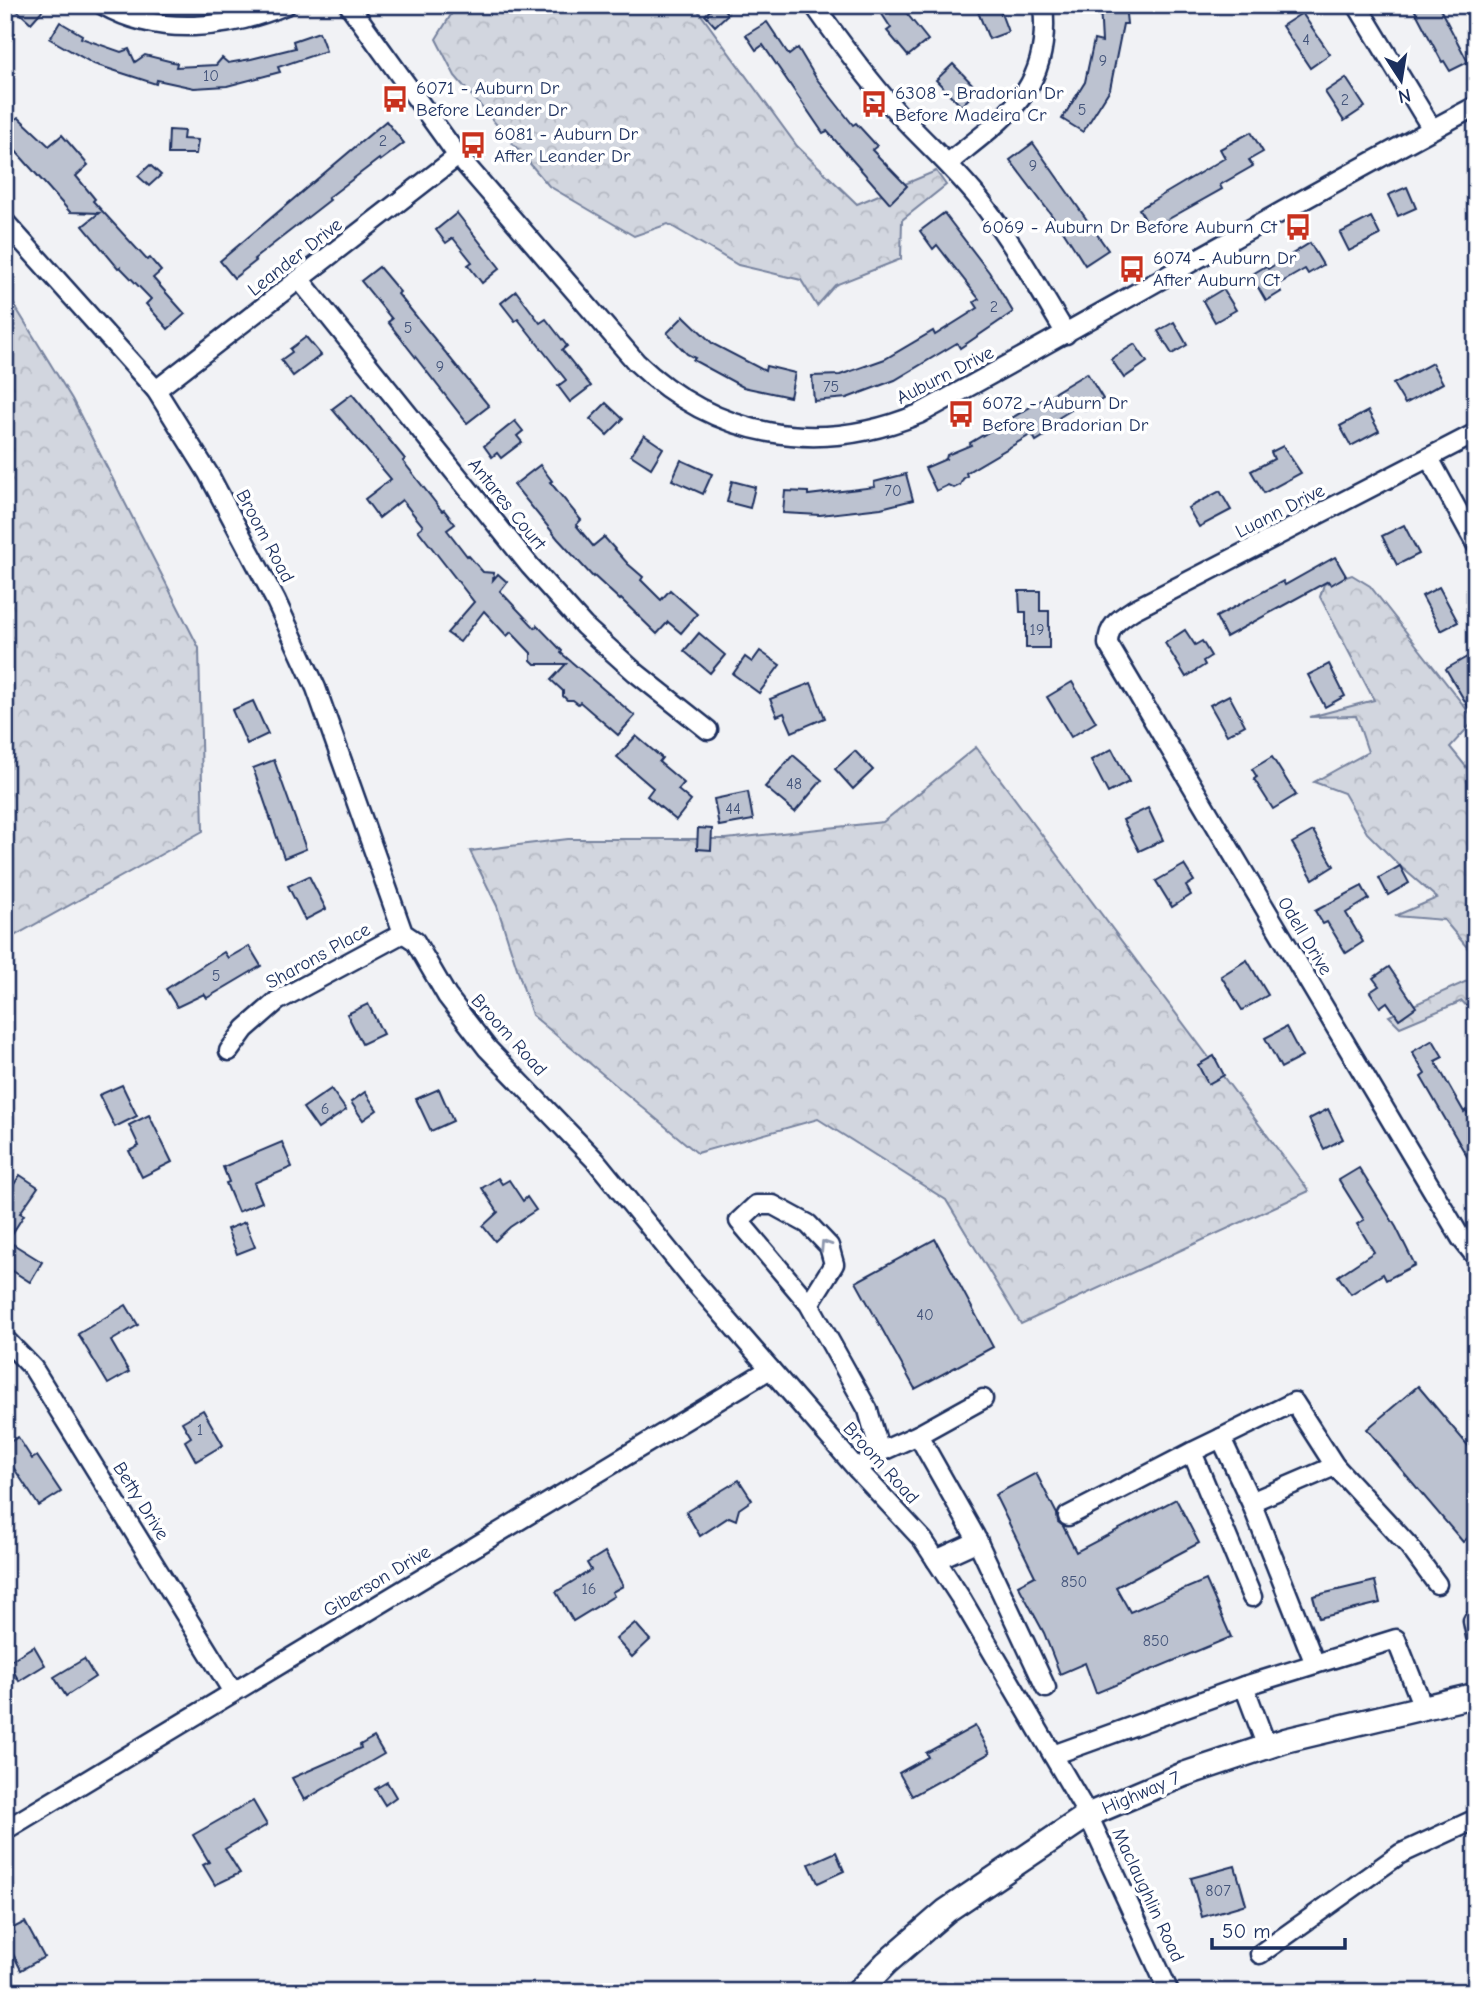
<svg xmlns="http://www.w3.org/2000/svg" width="1481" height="1997" viewBox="0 0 1481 1997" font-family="'Comic Neue',sans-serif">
<defs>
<pattern id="forest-crowns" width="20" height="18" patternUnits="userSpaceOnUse" patternTransform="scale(1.75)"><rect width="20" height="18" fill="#d2d6df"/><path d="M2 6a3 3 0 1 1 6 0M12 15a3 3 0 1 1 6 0" fill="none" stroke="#b4b8c2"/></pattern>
</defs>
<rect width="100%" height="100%" fill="#f1f2f5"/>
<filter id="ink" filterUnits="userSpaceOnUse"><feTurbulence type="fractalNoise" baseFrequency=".0143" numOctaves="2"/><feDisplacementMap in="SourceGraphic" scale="14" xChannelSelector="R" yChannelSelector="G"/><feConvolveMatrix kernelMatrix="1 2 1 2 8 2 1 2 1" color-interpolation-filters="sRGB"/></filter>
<g filter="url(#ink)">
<g fill="url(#forest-crowns)" stroke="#76829e" stroke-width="2">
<path d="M457,5H694L797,146L857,204L936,171L946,185L902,220L901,259L835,285L817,306L801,280L738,265L668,224L634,236L549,186L455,76L436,39Z"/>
<path d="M5,290L72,399L199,648L203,831L5,941Z"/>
<path d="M1352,575L1370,586L1475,720L1450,747L1476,779V958L1444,920L1395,916L1437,898L1400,866L1367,833L1344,793L1314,782L1368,752L1356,716L1310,717L1374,700L1320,597L1324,584Z"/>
<path d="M976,747L1309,1191L1021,1324L946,1200L818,1119L697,1153L532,1015L497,906L470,851L568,839H726L883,822Z"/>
<path d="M1476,977V1017L1462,1001L1400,1027L1389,1016Z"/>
</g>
<g fill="#bcc2d0" stroke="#1b2f5e" stroke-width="2">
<path d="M11,5H47L31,23Z"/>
<path d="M716,5H720L728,14L715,26L705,15Z"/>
<path d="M876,5H900L928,40L908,56L887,31L891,28Z"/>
<path d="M998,5L1008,32L989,39L978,12Z"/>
<path d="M1100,5H1125L1127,24H1123L1110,89L1083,132L1062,119L1085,82L1094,40L1102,42Z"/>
<path d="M1412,5H1438L1468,62L1450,71L1444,61L1442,62Z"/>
<path d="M1302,13L1330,54L1310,68L1282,26Z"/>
<path d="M60,22L82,35L81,38L121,52L129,49L135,62L145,55L177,63L176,67L216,65L222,58L228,63L251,59L295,48L293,41L319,32L326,51L278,67L280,72L227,86L194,88L157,80L156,84L94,64L50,39Z"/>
<path d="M767,22L789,55L798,48L816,78L853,125L856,123L877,146L872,150L907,186L890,203L827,131L823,133L763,45L756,50L746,35Z"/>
<path d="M953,64L978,90L961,106L936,80Z"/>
<path d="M1346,78L1365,107L1344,121L1325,92Z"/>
<path d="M18,117L49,146L62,135L88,165L76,176L95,199L93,201L147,260L150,258L161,271L153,278L185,314L168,329L146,304L151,299L120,267L118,268L83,226L99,213L70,212L5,139V129Z"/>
<path d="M386,121L404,143L380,161L379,159L328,198L330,200L254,259L256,261L234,278L220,261Z"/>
<path d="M169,130L184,131L183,139L198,140L196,154H168Z"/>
<path d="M1251,132L1263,152L1249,160L1253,166L1220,185L1222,189L1151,229L1139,209L1225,158L1220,149Z"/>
<path d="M1033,143L1108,250L1085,265L1062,229L1010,160Z"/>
<path d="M150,165L161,175L149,186L138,176Z"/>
<path d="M1407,187L1416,208L1398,216L1388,195Z"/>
<path d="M457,213L500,268L482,283L468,265L472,262L453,238L446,243L436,230Z"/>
<path d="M944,213L989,272L1013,312L960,348L957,343L895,380L847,398L814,401L812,376L840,375L885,359L933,331L935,335L978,308L974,302L979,299L937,245L933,249L920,231Z"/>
<path d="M1371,217L1380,235L1349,251L1340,233Z"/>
<path d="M1310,243L1323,265L1308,274L1305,269L1277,285L1281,292L1266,301L1251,275L1266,266L1268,269Z"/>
<path d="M379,267L400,292L398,294L489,406L467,423L388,322L392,319L361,281Z"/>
<path d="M1223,289L1236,310L1215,322L1203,301Z"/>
<path d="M516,291L540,323L546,319L567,346L562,350L591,386L570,402L558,386L566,380L518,319L515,321L501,303Z"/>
<path d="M684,316L713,344L765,371L766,366L795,373L790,397L743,387L693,360L695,358L687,354L667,333Z"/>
<path d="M1174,322L1187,345L1172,354L1158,331Z"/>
<path d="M306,337L321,355L293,376L281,360L292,352L290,349Z"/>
<path d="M1135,344L1147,362L1124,378L1111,359Z"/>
<path d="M1432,363L1443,383L1405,404L1393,384Z"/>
<path d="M1087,373L1103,399L1085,410L1081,404L1047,425L1051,432L1036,441L1032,434L966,473L967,476L963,479L960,485L954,488L948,485L936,491L925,468L946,459L947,455L971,445L970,443Z"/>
<path d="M352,394L405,459L403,461L442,511L444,510L455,524L447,530L467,556L468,555L483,572L494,573L493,580L498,574L507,582L500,591L535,628L537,625L562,651L561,653L635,716L618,735L580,702L578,704L573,700H567L563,696V691L551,680L566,664H535L531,660V653L511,632L507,636L484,611L460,642L447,633L474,602L418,530L423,526L402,500L379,518L365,499L391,479L332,409Z"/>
<path d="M606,403L623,419L607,435L590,419Z"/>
<path d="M1368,411L1379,431L1351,446L1340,426Z"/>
<path d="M515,421L523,431L517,436L522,442L501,458L497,453L492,457L484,446Z"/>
<path d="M644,435L663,448L651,468L631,455Z"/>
<path d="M1283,446L1301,473L1264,493L1251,471L1274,459L1271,452Z"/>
<path d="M681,460L712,474L703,494L672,480Z"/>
<path d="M540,465L552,481L550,482L581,520L576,525L593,546L604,537L628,564L643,577L641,580L661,600L670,590L697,614L681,633L668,622L657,634L621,599L620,600L594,576L593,577L558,539L514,485Z"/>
<path d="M906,474L913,500L881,508L820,515L783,513L785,491L808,492V495L875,487L874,482Z"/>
<path d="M732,481L755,487L750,508L727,502Z"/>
<path d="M1220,491L1231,510L1199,527L1188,508Z"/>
<path d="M1404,525L1419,554L1397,565L1382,536Z"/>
<path d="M1335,557L1346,576L1331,585L1328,581L1226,637L1216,617L1283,581L1285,585Z"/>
<path d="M1439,587L1458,622L1441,631L1422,596Z"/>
<path d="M1019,591H1040V611H1049V648H1026V612H1020Z"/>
<path d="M1185,630L1195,645L1202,641L1211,656L1203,661L1205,665L1186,677L1165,643Z"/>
<path d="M699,633L725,655L710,673L684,651Z"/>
<path d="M760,651L780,665L759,693L733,674L745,657L752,662Z"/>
<path d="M1467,657L1476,671V720L1446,669Z"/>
<path d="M1329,664L1345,696L1325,707L1308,675Z"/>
<path d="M1072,682L1096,722L1071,737L1047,697Z"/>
<path d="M811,683L825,718L792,732L784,713L777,716L770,699Z"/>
<path d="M1229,695L1245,725L1227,735L1210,705Z"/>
<path d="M253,701L268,734L247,744L232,710Z"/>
<path d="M636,736L662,758L659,762L684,783L678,790L691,801L676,820L647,796L653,788L617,757Z"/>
<path d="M1112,749L1129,782L1108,793L1091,760Z"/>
<path d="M855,751L873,770L853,789L835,769Z"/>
<path d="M793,755L822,780L795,812L765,787Z"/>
<path d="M1272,757L1296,795L1273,809L1254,779L1257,777L1252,769Z"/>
<path d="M274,760L306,849L284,858L253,768Z"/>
<path d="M748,792L753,820L719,826L714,799Z"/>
<path d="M1148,808L1163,840L1139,851L1123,820Z"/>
<path d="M698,828L712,829L711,850L697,849Z"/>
<path d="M1313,831L1334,866L1313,879L1292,843Z"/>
<path d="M1184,865L1194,881L1186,886L1191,895L1172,907L1156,881Z"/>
<path d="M1400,866L1409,883L1388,895L1379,878Z"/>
<path d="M309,876L326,909L305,920L288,886Z"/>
<path d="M1362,886L1369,899L1346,913L1363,942L1346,953L1327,922L1323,924L1315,911Z"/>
<path d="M249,946L261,966L207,998L204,994L177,1007L166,989L224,952L228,958Z"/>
<path d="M1247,960L1268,995L1242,1010L1221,976Z"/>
<path d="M1389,967L1416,1007L1399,1019L1387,1002L1380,1007L1370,992L1379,986L1373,978Z"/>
<path d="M368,1004L383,1034L362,1044L347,1014Z"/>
<path d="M1286,1027L1302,1057L1281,1068L1265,1038Z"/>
<path d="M1433,1040L1443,1057L1435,1061L1464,1112L1466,1110L1476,1127V1172L1421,1077L1425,1074L1412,1052Z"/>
<path d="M1214,1056L1224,1075L1208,1084L1198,1065Z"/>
<path d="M122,1085L137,1116L115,1127L99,1095Z"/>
<path d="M331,1089L346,1110L318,1129L303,1108Z"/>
<path d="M439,1089L453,1121L431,1131L416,1099Z"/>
<path d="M365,1092L377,1110L363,1120L351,1102Z"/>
<path d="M1328,1109L1343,1139L1324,1149L1309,1119Z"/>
<path d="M149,1115L172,1162L142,1177L129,1151L139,1146L129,1125Z"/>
<path d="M282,1142L292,1167L254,1183L262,1202L238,1212L226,1183L229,1182L223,1167Z"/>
<path d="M1359,1168L1396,1227L1415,1265L1386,1280L1383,1274L1351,1294L1338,1276L1374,1252L1357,1224L1364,1220L1339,1180Z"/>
<path d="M20,1175L38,1187L20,1213L24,1215L5,1245V1204L8,1205L14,1195L9,1192Z"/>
<path d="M498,1178L502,1184L509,1180L523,1201L527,1197L536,1210L510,1227L495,1241L483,1226L498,1212L482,1188Z"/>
<path d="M245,1222L255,1247L237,1254L227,1229Z"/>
<path d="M935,1239L993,1347L915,1389L856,1282Z"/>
<path d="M13,1244L42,1262L30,1282L5,1266V1256Z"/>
<path d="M126,1305L138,1325L111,1341L129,1372L108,1384L78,1334Z"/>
<path d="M1418,1386L1476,1455V1531L1463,1542L1367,1429Z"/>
<path d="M203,1410L223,1445L196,1461L185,1441L191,1437L182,1422Z"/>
<path d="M18,1437L32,1459L37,1456L61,1492L39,1506L5,1455V1445Z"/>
<path d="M1036,1473L1057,1514L1058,1522L1063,1526L1076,1552L1176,1499L1199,1543L1116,1587L1130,1612L1206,1580L1231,1637L1096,1693L1085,1663L1060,1674L1044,1633L1018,1585L1035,1576L995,1495Z"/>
<path d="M739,1480L752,1500L739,1509L736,1520L729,1517L700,1536L686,1512Z"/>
<path d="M605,1552L623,1586L612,1592L614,1596L573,1621L556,1592L591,1570L587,1563Z"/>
<path d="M1375,1581L1380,1603L1319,1618L1313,1596Z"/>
<path d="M635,1623L650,1640L632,1657L616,1639Z"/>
<path d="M34,1646L45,1665L19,1681L8,1662Z"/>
<path d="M84,1659L95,1677L66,1696L54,1677Z"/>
<path d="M975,1726L990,1753L912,1796L899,1773L928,1757L926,1753Z"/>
<path d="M374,1737L384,1754L304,1800L292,1778L361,1748L360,1745Z"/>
<path d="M387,1782L396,1797L385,1805L375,1789Z"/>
<path d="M253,1801L267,1825L225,1849L240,1873L215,1885L203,1865L209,1862L193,1835Z"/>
<path d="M836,1852L844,1871L818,1883L809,1864Z"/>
<path d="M1235,1866L1246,1904L1202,1917L1191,1878Z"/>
<path d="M25,1922L44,1957L21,1970L12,1952L5,1950V1938L15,1933L13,1928Z"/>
</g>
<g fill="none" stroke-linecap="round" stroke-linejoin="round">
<defs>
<g id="minor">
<path d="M103,5C159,37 229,29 286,5"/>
<path d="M349,5L458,156L636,362C716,438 818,456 919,414C1106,312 1288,205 1476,106"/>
<path d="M814,5C840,42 866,77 896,111C924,142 957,170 983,204C1014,245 1040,290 1066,334"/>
<path d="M1357,5L1432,129"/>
<path d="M948,163C1006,116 1052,90 1043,5"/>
<path d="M5,222L156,390L208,473L276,601L316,688L403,933L415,941L447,996L487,1048L596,1161L692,1279L857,1469L923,1540L962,1600L1088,1815L1169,1992"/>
<path d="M300,280L530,566L584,626L635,672L708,730"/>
<path d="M156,390L458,156"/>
<path d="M1476,433L1133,610C1119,619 1108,626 1108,644L1461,1238L1476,1257"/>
<path d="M1429,458L1476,544"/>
<path d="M229,1051L245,1029L277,1001L403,933"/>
<path d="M809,1304L834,1264L829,1246L808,1224L773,1205H756L739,1221L809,1304L868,1410L880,1452"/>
<path d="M5,1339L33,1368L233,1692"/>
<path d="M918,1435L983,1399"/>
<path d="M1221,1438L1192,1452L1252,1597"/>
<path d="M1335,1466L1409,1546L1437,1584"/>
<path d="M857,1469L880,1452L918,1435L975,1536L1046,1688"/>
<path d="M1251,1502L1335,1466L1294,1402L1221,1438L1251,1502L1315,1664"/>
<path d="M1068,1516L1192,1452"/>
<path d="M936,1560L978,1541"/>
<path d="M1473,1621L1476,1636"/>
<path d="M1244,1686L1396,1639L1423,1707"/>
<path d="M1053,1755L1244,1686L1267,1747"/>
<path d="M5,1830L770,1369"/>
<path d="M1260,1954L1400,1854L1476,1819"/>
</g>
<path id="major" d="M858,1992L886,1963L946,1911L1088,1815L1185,1774L1287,1740L1476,1695"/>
</defs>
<use href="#minor" stroke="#1b2f5e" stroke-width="23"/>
<use href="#major" stroke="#1b2f5e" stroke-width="28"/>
<use href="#minor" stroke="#fff" stroke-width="18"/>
<use href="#major" stroke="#fff" stroke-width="23"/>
</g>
<defs><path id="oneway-chevron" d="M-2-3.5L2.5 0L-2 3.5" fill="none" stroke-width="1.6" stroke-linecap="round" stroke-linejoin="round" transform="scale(1.75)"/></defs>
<use stroke="#8d97ae" href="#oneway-chevron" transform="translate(825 1245) rotate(-123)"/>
</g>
<defs>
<symbol id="bus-bare" viewBox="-9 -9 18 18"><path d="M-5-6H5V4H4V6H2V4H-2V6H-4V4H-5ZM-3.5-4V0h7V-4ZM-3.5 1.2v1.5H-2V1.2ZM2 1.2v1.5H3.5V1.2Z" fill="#c8321e" stroke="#fff" stroke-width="2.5" paint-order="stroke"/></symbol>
</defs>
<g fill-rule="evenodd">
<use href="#bus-bare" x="376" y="80" width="38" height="38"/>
<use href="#bus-bare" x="855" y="85" width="38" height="38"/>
<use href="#bus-bare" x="454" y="126" width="38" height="38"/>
<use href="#bus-bare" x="1279" y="208" width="38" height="38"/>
<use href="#bus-bare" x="1113" y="250" width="38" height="38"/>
<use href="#bus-bare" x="942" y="395" width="38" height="38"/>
</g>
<g text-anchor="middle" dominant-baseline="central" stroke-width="7" stroke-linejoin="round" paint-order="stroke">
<g font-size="16" fill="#43547a">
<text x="1306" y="40">4</text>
<text x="1103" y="61">9</text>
<text x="211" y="76">10</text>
<text x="1345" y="100">2</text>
<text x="1082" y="110">5</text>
<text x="383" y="141">2</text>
<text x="1033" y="166">9</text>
<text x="994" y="307">2</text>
<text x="408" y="328">5</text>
<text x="440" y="367">9</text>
<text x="831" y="387">75</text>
<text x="893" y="491">70</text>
<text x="1037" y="630">19</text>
<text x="794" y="784">48</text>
<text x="733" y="809">44</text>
<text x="216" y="976">5</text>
<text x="325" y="1109">6</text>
<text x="925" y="1315">40</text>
<text x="200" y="1430">1</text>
<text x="1074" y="1582">850</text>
<text x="589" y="1589">16</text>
<text x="1156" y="1641">850</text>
<text x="1218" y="1891">807</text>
</g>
<g font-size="19" fill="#1b2f5e" stroke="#fff" text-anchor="start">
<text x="416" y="88">6071 - Auburn Dr<tspan x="416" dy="22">Before Leander Dr</tspan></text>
<text x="895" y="93">6308 - Bradorian Dr<tspan x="895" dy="22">Before Madeira Cr</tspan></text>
<text x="494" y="134">6081 - Auburn Dr<tspan x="494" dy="22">After Leander Dr</tspan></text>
<text x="1277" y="227" text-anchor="end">6069 - Auburn Dr Before Auburn Ct</text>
<text x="1153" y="258">6074 - Auburn Dr<tspan x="1153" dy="22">After Auburn Ct</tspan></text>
<text x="982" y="403">6072 - Auburn Dr<tspan x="982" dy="22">Before Bradorian Dr</tspan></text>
</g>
<g font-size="19" fill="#1b2f5e" stroke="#fff">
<text transform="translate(295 257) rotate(-38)">Leander Drive</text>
<text transform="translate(945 375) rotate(-27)">Auburn Drive</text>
<text transform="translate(507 504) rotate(51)">Antares Court</text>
<text transform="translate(1280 511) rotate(-27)">Luann Drive</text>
<text transform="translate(265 536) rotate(62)">Broom Road</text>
<text transform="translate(1305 936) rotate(59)">Odell Drive</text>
<text transform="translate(318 956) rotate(-29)">Sharons Place</text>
<text transform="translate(509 1035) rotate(48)">Broom Road</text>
<text transform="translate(881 1463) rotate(48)">Broom Road</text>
<text transform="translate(141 1501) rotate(58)">Betty Drive</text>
<text transform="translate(377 1581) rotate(-31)">Giberson Drive</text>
<text transform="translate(1141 1793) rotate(-23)">Highway 7</text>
<text transform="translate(1148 1895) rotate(65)">Maclaughlin Road</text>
</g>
</g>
<rect width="1481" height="1997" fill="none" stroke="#fff" stroke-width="28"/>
<rect x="14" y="14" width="1453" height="1969" fill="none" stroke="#1b2f5e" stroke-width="2.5" filter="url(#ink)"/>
<g transform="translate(1401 80) rotate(168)" stroke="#ffffff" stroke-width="5" paint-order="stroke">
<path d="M0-5L12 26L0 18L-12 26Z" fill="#1b2f5e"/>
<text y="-10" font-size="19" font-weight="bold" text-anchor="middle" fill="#1b2f5e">N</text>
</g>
<path d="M1212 1938v10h133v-10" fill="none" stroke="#1b2f5e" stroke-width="3.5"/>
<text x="1222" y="1938" font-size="21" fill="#1b2f5e" stroke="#ffffff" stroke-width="5" paint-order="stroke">50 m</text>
</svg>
